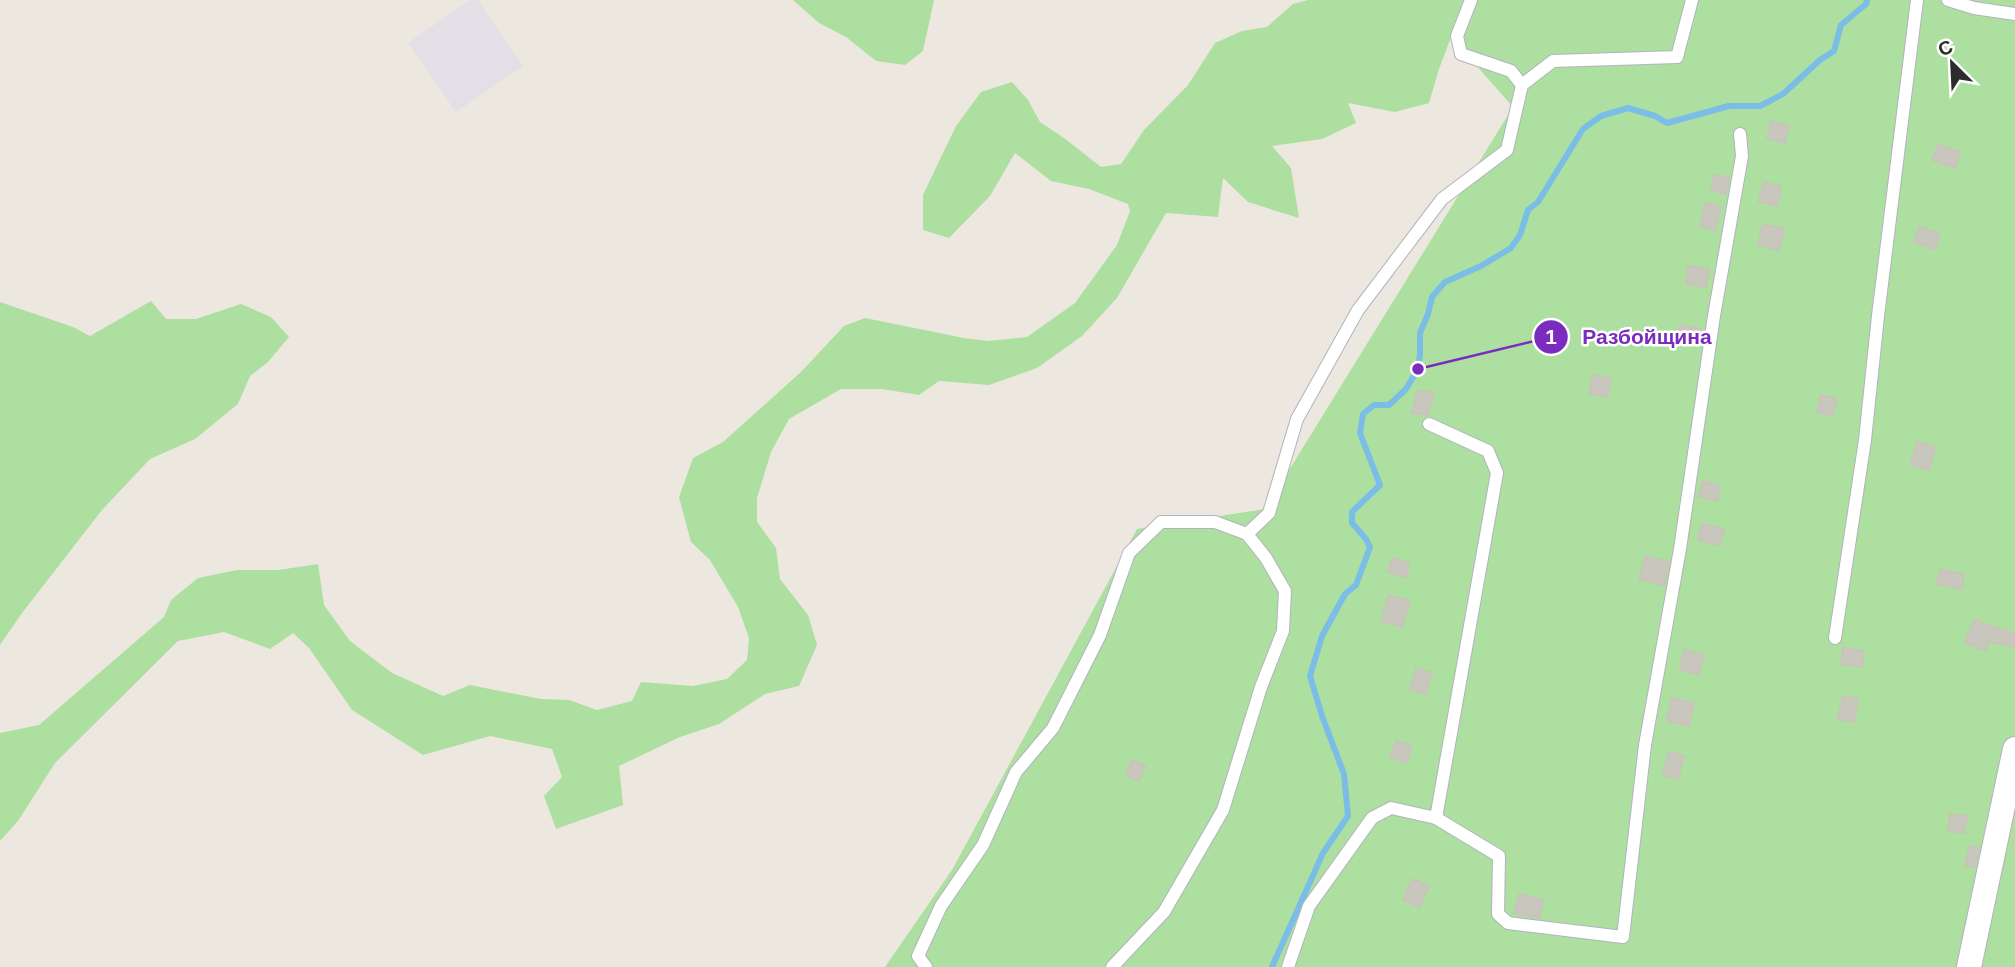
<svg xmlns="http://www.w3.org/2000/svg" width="2015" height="967" viewBox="0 0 2015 967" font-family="Arial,sans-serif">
<rect width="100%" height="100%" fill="#ece8df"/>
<path fill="#e2dfe6" d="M470,0H478L523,66L456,112L408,43Z"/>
<g fill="#addfa0">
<path d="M793,0H934L923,51L905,65L876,61L846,37L819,23Z"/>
<path d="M1308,0H2015V967H885L952,870L1137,529L1265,509L1513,107L1451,37L1439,69L1429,103L1395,112L1348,103L1356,123L1322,139L1272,146L1291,168L1299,218L1248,202L1223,178L1218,217L1166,213L1117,298L1082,336L1037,368L989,385L939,381L919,395L882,389H841L789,419L771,452L757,498V522L776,548L780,579L808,615L817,645L799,686L765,694L719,724L680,737L619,766L623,805L556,829L544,796L562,777L552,749L490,736L423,755L352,710L309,648L293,633L270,649L224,632L178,641L55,763L18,821L0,841V733L39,725L164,617L171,600L198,578L237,570H278L318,564L324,605L350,641L392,673L443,696L470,685L541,699L569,700L597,710L632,701L641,682L693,686L727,679L747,660L749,638L738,607L710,560L691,542L679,497L693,458L723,442L801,372L844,326L865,318L964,338L988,341L1027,337L1075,303L1117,245L1130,211L1128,204L1089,189L1051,181L1015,153L990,196L949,238L923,230V195L956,126L981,92L1012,82L1028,100L1040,122L1064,138L1101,167L1121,164L1144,130L1188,85L1215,43L1242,31L1267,27L1293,4Z"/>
<path d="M151,301L166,319H196L241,304L271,317L289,337L268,362L250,376L238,404L195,439L150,459L102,510L22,613L0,645V302L73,327L90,336Z"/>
</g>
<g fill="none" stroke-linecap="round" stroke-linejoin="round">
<path stroke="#7abde7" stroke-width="6" d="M1272,967L1323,853L1348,816L1344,774L1322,716L1310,676L1322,636L1345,594L1356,585L1370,547L1366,539L1352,523V512L1380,485L1360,433L1363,414L1374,405H1389L1406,389L1418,369L1420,355V333L1428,314L1432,297L1445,282L1481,266L1511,248L1520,235L1528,210L1538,202L1583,129L1601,116L1628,108L1655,116L1667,123L1729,106H1760L1783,94L1820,60L1834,51L1841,25L1866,4L1867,0"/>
</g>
<g fill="#c8c6bd" stroke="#c8c4b9" stroke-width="2">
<path d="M1771,122L1789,126L1785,143L1767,138Z"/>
<path d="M1938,145L1960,152L1955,168L1932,160Z"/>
<path d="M1715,175L1729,178L1726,194L1711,190Z"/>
<path d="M1764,182L1781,187L1777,206L1759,202Z"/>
<path d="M1705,203L1721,207L1715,230L1700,226Z"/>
<path d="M1763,224L1784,229L1779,250L1758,245Z"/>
<path d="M1919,227L1940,234L1935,249L1914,242Z"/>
<path d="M1688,266L1709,269L1706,287L1686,284Z"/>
<path d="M1680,325L1700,329L1698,345L1677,341Z"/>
<path d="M1593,375L1611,379L1607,397L1589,394Z"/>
<path d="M1418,390L1434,393L1428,415L1412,413Z"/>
<path d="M1821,395L1837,399L1832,416L1817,412Z"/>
<path d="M1917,442L1935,447L1929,470L1911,465Z"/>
<path d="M1703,481L1720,486L1717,501L1699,496Z"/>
<path d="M1702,524L1724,529L1720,545L1698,540Z"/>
<path d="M1645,556L1669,562L1664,585L1639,579Z"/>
<path d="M1392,558L1409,563L1406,577L1388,572Z"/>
<path d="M1940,570L1964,574L1962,589L1937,584Z"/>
<path d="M1389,595L1410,601L1402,627L1381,621Z"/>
<path d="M1974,620L2015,634V647L1989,642L1986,650L1965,643Z"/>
<path d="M1843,648L1864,651L1862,667L1841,664Z"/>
<path d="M1684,650L1704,655L1699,674L1680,670Z"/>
<path d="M1416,669L1432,673L1426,694L1410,689Z"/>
<path d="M1843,696L1858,699L1854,722L1838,719Z"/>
<path d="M1672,698L1694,703L1689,726L1667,721Z"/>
<path d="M1396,741L1412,746L1406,763L1390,757Z"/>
<path d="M1669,752L1684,756L1678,779L1663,775Z"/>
<path d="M1132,760L1145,766L1139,781L1126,775Z"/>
<path d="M1950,814L1967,816L1964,833L1948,831Z"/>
<path d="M1970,846L1979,848L1975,867L1965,865Z"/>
<path d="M1412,879L1429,886L1420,907L1403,900Z"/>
<path d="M1519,894L1543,900L1539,918L1514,913Z"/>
</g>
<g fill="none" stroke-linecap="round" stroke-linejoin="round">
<defs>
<g id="service">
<path d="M1471,0L1457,36L1461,54L1511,71L1522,85"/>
<path d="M1948,0L1974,8L2015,14"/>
<path d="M1429,424L1488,451L1497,473L1436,818"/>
<path d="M1247,534L1269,513L1297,419L1358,310L1442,199L1507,150L1522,85L1553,61L1677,57L1692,0"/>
<path d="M1835,638L1865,440L1878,316L1917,0"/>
<path d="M926,967L918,956L941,906L983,845L1016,772L1053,728L1100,635L1129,553L1161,522H1215L1247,534L1266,558L1285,591L1283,631L1261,687L1223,810L1164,912L1112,967"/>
<path d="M1288,967L1309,906L1372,818L1391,808L1436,818L1499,856L1498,914L1508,923L1623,937L1645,745L1680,549L1714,316L1742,156L1740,134"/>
</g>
<path id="minor" d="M1969,967L2015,749"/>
</defs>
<use href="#service" stroke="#b2b3be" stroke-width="14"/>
<use href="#minor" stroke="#b2b3be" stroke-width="26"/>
<use href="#service" stroke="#fff" stroke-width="12"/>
<use href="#minor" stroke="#fff" stroke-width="24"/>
</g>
<path fill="none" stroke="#7b2cbf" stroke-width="2.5" d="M1418 369L1551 337"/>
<g fill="#7b2cbf" stroke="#fff" stroke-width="2.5">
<circle cx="1418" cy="369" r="7"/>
<circle cx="1551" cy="337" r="18"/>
</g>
<g font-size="21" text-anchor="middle" font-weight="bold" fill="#fff">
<text x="1551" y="344">1</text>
</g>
<g font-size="21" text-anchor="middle" font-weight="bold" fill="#7b2cbf" stroke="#fff" stroke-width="5" stroke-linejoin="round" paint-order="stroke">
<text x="1647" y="344">Разбойщина</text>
</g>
<g transform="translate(1952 63) rotate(336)" stroke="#ffffff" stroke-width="5" paint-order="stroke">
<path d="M0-5L12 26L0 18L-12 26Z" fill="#2c2c2c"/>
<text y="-10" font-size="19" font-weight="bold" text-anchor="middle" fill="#2c2c2c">С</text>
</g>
</svg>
